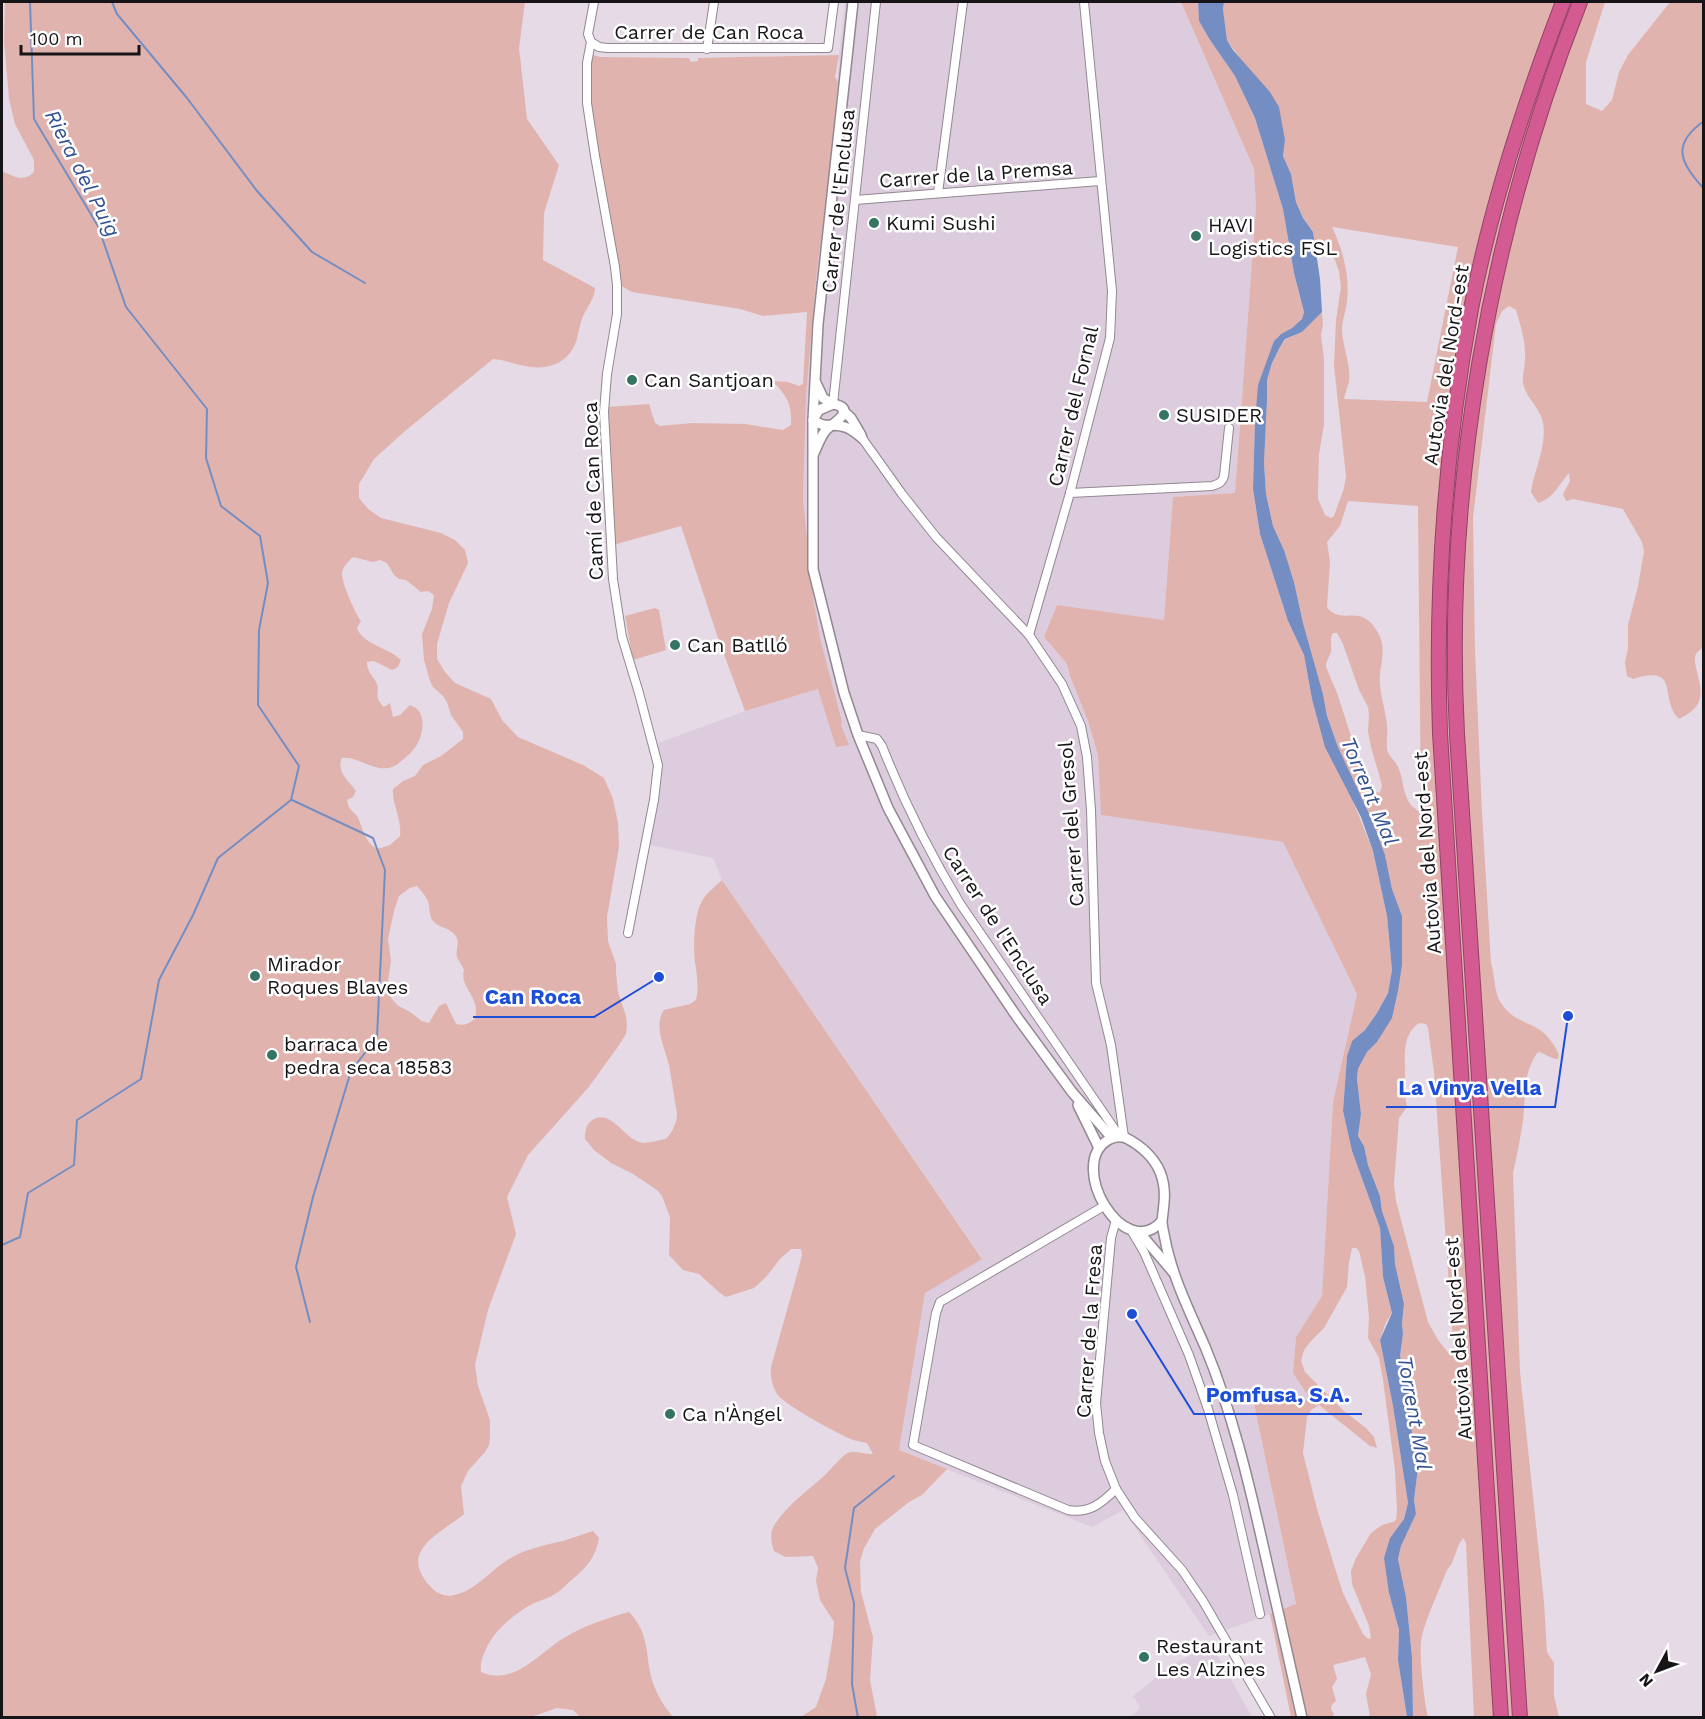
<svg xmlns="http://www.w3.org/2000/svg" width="1705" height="1719" viewBox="0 0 1705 1719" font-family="'Work Sans',sans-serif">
<rect width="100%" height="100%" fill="#e5dae5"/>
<g fill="#dcccdd">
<path d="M845,2H1181L1254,169L1256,207L1235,493L1173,497L1164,620L1057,605L1044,637L1067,664L1070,676L1088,721L1098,755L1101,815L1283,842L1357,994L1333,1102L1322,1296L1296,1337L1293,1373L1312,1400L1254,1404L1296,1605L1209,1636L1123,1510L1092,1527L899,1450L925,1293L982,1258L722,880L713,858L650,845L662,769L656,744L745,711L832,685L820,638L813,597L803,498L806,397L817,269L836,112L839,55Z"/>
<path d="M1211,1644L1252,1717H1129L1138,1711L1140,1706L1133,1696L1169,1667Z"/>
</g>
<g fill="#e1b3ae" fill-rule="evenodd">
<path d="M5,2H525L519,48L527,119L559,165L544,213L543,260L595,288C595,300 584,310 581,322C578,331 578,340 573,348C564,366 542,370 525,366C513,364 506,360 493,359L405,431L374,459L359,484V498L368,509L381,518L441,533L455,540L465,550L468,563L449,603L437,644V659L445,672L455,683L491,699L502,720L518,737L583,765L604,778L613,799L618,823L619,847L607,917L608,941L616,964V973L618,992L626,1016L627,1025L626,1034L617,1048L588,1088L528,1155L507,1197L516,1234L488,1310L475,1365L478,1386L490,1420V1437L489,1445L485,1452L468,1471L461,1486L464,1514C442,1533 397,1550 430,1586C438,1595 447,1598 458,1594C479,1588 492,1568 511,1558C526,1549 545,1545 563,1541C573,1538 583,1534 593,1531L599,1538C596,1558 585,1569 569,1582C565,1586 560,1591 555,1594C549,1598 541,1600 534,1603C515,1613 494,1630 485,1651C482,1658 480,1664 481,1672C513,1687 539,1653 564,1638C583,1626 607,1618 629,1612C650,1634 645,1654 652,1680C657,1695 663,1705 673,1717H580L573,1710L557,1708L528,1718L2,1717V171C12,176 24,183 34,172V160L15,124L9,99L4,41ZM353,557L373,562L380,560L387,563L394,575L399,579L406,580L421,592L428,591L434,595L432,609L422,634L424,660L430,681L433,687L443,696L447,702L451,715L463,732V739L441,756L423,765L415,776L403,781L393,789C392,805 402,819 400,836L390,845L377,849C365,842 364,832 359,820C356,811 349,813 347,800L353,797L356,791C348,780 336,772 342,758C358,756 375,773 392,767C399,764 409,755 414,749C424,737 428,710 410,705L400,715L393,717L390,703L384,707C373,696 380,694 377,684C373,675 367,673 367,662L374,661L392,670L398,667L401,660C389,648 362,644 357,628L361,621C355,613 341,581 342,573C343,566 349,561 353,557ZM417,886C421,891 426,896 428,901C430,908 429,914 432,920C438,928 449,927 455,935C461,942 455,949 457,957C459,962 462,965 464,970C459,988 481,996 475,1019C468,1024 464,1026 456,1024L446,1003L439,1006L429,1023L422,1021L410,1012L397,1005L388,994L387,987L391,961L388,939L394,911L399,896L410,888Z"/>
<path d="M1181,2H1198L1199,21L1210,40L1235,76L1255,118L1283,209L1294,273L1304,312L1302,319L1292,328L1281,334L1274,341L1255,421L1253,489L1260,534L1288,621L1304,655L1312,699L1373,851L1387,916L1392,970L1388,993L1377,1013L1365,1030L1352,1041L1347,1056L1343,1111L1352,1151L1380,1228L1383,1277L1392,1313L1386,1322L1380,1340L1393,1406L1408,1503L1404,1519L1390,1538L1389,1593L1399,1630L1398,1660L1407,1717H1370L1366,1694L1371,1674L1365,1657L1333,1665L1337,1679L1332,1687L1336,1701C1330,1705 1330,1709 1334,1714L1333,1717H1291L1270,1614L1296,1604L1254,1404L1311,1400L1293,1373L1296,1337L1322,1296L1333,1102L1357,994L1283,842L1101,815L1098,755L1088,721L1070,676L1067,664L1044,637L1057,605L1164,620L1173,497L1235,493L1256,207L1254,169ZM1352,1248H1356L1359,1251L1365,1276L1369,1317L1368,1338L1379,1358L1383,1380L1395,1470L1397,1511L1396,1520L1393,1522L1382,1525L1371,1533L1356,1558L1351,1571L1352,1584L1369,1626L1371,1638L1368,1639L1363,1634L1343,1593L1338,1578L1317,1509L1303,1453L1307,1417L1311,1410L1319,1405L1370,1446L1377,1448L1374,1437L1366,1428L1345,1412L1305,1372L1301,1361L1304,1350L1311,1341L1324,1328L1347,1287L1349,1263Z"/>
<path d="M1224,2H1605L1586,62V104L1602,111L1612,100L1619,72L1628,55L1670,2H1703L1704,647C1701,649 1698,651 1696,654C1694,658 1695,663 1696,668C1703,694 1705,706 1679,719C1658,699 1682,664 1633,679L1627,676L1625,662L1628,648V625L1638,586L1644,551L1642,542L1623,509L1573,499L1566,501L1563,494L1570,481L1569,473C1559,484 1554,498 1538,503L1531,492C1534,469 1549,443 1542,419C1538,406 1526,398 1523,383C1522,375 1525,367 1525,360C1526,342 1521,327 1516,310L1509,306L1502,311L1496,324L1473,518L1475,651L1482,813L1491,963C1495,975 1494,993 1501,1003C1512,1019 1520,1019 1535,1027C1546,1033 1555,1044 1559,1055L1558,1059C1550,1059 1545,1053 1538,1052C1522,1073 1526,1097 1523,1121C1520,1139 1517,1156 1513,1173L1520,1372L1544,1602L1547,1652L1554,1663V1696L1559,1717H1474L1466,1543L1463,1538L1459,1544L1452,1563L1447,1570C1439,1591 1428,1613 1422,1635C1418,1652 1424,1700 1428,1717H1413L1412,1657L1406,1597L1398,1559L1401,1546L1416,1514L1414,1500L1418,1468L1407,1402L1409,1387L1400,1356L1403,1334L1402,1324L1404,1304L1395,1264L1394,1246L1382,1211L1380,1196L1368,1165L1364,1146L1358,1136L1361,1114L1357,1079L1358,1069L1367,1052L1377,1042L1392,1017L1398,991L1402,916L1392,889L1385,855L1373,822L1338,747L1327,716L1323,694L1303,623L1294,582L1284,550L1273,526L1266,494L1264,463L1267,401V380L1272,363L1280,347L1286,339L1302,332L1322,312L1323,324L1321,335L1324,359V424L1319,454L1318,491V499L1325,515L1331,518L1334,516L1344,488L1346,476L1334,366L1336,320L1341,287L1339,271L1335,260L1328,250L1325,249L1316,250L1313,232L1303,218L1296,202L1291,174L1283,156L1285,140L1247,68L1227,40L1223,9ZM1332,227L1458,247L1427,402L1344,399C1345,393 1348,387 1349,381C1351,364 1343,348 1342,331C1342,323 1344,316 1346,308C1351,280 1344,252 1332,227ZM1348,501L1418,506L1421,812C1400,803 1406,781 1397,765C1394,759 1388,756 1387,749C1386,741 1388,734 1387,726C1386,712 1381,699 1380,685C1378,665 1389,651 1377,631C1360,604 1346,624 1329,610L1327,607L1330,562L1327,542L1340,526ZM1333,633H1337L1343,644L1359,690L1368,707L1369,714L1368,731L1371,747L1382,785L1381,790L1379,793L1375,791L1372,788L1353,742L1337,693L1326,667C1326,661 1329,658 1331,652C1332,645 1329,640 1333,633ZM1419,1023L1426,1024L1428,1028L1434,1072L1454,1355L1451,1356L1438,1340L1428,1322L1396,1201L1394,1184L1399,1118L1407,1107C1404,1095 1405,1084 1405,1073C1405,1054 1402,1035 1419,1023Z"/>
<path d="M593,55L600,57L689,58L691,62L698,61V58L839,55L835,77L838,82L827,197L817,269L806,397L803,498L813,597L820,638L842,722L841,725L849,745L836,747L818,689L745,711L719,641L681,526L613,545L615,531L607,424L608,407L649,404L655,423L660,426L692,423L745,424L783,430L791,425C792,403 787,397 773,381L788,382L799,386L803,384L807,312L763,316L740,309L632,292L620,285L590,110V58Z"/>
<path d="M655,608L659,610L666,650L633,660L625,616Z"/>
<path d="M722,880L982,1259L925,1293L899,1450L947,1469L922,1495L909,1502L875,1529L864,1548L860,1562L861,1592L873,1637L870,1680L877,1717H801L816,1707L826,1679L833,1636L834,1622L820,1600L816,1581L818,1568L813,1556L785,1557L774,1551C771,1541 769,1533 775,1524C788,1504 809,1490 826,1474C832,1468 839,1459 846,1454C854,1449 865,1455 873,1454L867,1443C862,1442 858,1441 853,1440C838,1434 786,1406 777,1394C772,1386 770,1376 771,1367L798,1271L802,1255L801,1249H791L780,1259L766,1277L754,1288L726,1297L720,1293L699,1274L683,1270L669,1255L670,1217L662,1196L657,1190L633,1174L611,1163L594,1150L585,1139C585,1131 586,1123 594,1119C613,1110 625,1141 643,1143C650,1143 659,1140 666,1139C673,1131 677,1123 677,1113C674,1097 672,1081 669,1065C665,1048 653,1026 664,1010L690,1004L696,1000C699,987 697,975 695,962C693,946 694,915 702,901C707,892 716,886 722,880Z"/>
</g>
<path fill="#748ec3" d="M1198,2H1224L1223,9L1227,40L1233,50L1270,92L1279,107L1285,140L1283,156L1291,174L1296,202L1303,218L1313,232L1320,279L1322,312L1302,332L1285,339L1280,347L1272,363L1267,380V401L1264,463L1266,494L1273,526L1284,550L1294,582L1303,623L1323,694L1327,716L1338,747L1373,822L1385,855L1392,889L1402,916V965L1398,991L1392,1018L1377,1042L1367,1052L1358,1069L1357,1079L1361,1114L1358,1136L1364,1146L1368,1165L1380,1196L1382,1211L1394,1246L1395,1264L1404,1304L1402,1324L1403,1334L1400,1356L1409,1387L1407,1402L1418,1468L1414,1500L1416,1514L1401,1546L1398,1559L1406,1597L1412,1657L1413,1717H1407L1398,1660L1399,1630L1389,1593L1384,1558L1390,1538L1404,1519L1408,1503L1393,1406L1380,1340L1392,1313L1383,1277L1380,1228L1352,1151L1343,1111L1347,1056L1352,1041L1365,1030L1377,1013L1388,993L1392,970L1387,916L1373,851L1361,817L1325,747L1312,699L1304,655L1288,621L1260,534L1253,489L1255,421L1258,385L1274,341L1281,334L1292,328L1302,319L1304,312L1294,273L1283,209L1255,118L1235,76L1210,40L1199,21Z"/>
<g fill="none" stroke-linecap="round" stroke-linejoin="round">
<g stroke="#748ec3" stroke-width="2">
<path d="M112,2L117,14L187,98L257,191L312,252L365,283"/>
<path d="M1704,121C1670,145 1681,163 1704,189"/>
<path d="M292,800L373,838L385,870L377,1037L351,1071L313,1197L296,1267L310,1322"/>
<path d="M2,1245L20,1237L28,1193L74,1165L77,1120L141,1079L159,980L193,915L218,858L291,800L299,766L258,705L259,630L268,583L260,536L221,506L206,458L207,409L126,307L98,226L34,119L30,2"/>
<path d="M858,1718L852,1684L854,1603L845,1568L854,1508L894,1476"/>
</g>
<defs>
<g id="minor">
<path d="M594,2L588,34L591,42L587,63V103L595,156L615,267L617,285V314L607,374L604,412L613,579L622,637L639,693L658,765L654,800L628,933"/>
<path d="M591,42L599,47L607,48H828L834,2"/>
<path d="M707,49L714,2"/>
<path d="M938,193L963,2"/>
<path d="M855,200L1100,181"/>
<path d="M833,404L876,2"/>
<path d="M862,438L902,494L936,537L1029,635L1062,684L1081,726L1087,757L1091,810L1096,983L1111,1045L1124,1137"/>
<path d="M1070,493L1212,486C1218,484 1222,483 1224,476L1229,428"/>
<path d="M1029,635L1070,493L1110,338L1112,291L1084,2"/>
<path d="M858,735L877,739L882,746C904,802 930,854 961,905L1120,1137"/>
<path d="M1104,1206L940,1302L936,1313L913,1445L1068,1510C1089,1514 1102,1503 1116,1489"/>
<path d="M1116,1220L1111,1238L1096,1403L1099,1433L1105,1461L1116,1489L1135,1518L1182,1570L1203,1601L1271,1718"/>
<path d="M1131,1230L1144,1252L1189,1355L1208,1409L1233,1495L1260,1614"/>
</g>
<g id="tertiary">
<path d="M853,2L818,324L813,420V569L844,693L858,735L888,808L935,896L1017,1017L1072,1092L1112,1138"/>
<path d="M816,383L823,398L833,404"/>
<path d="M843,411L851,418L861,435"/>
<path d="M814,453C818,445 820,437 826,430C832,424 859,409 833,404L819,410L813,420C827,430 831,422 845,427C852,429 857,434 862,438"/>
<path d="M1078,1105L1099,1148"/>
<path d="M1162,1221C1124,1264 1066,1165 1108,1140C1113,1137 1120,1136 1126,1138C1140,1145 1154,1157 1160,1172C1167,1189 1164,1204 1162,1221C1162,1226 1164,1234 1165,1239C1172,1277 1191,1314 1206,1349C1232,1412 1248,1479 1263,1545C1276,1603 1289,1660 1302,1718"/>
<path d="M1139,1232L1173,1272"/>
</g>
<g id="motorway">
<path d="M1501,1718L1440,733C1435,591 1445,449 1471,309C1491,204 1525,101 1563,2"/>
<path d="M1520,1718L1457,734C1444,486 1489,233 1580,2"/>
</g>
</defs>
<use href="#minor" stroke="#928892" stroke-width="10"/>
<use href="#tertiary" stroke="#928892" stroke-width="12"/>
<use href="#motorway" stroke="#924266" stroke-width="16"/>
<use href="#minor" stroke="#fff" stroke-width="8"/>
<use href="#tertiary" stroke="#fff" stroke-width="9"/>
<use href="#motorway" stroke="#d45b91" stroke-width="14"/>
</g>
<g fill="#347463" stroke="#fff" stroke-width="2">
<circle cx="874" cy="223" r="6"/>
<circle cx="1196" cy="236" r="6"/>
<circle cx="632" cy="380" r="6"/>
<circle cx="1164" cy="415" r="6"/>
<circle cx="675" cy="645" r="6"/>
<circle cx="255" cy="976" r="6"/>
<circle cx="272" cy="1055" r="6"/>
<circle cx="670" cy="1414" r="6"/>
<circle cx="1144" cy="1657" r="6"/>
</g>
<g text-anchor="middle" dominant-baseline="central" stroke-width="5" stroke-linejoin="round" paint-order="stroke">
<g font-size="20" fill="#171417" stroke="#fff">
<text x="709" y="32">Carrer de Can Roca</text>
<text transform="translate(976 174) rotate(-4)">Carrer de la Premsa</text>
<text transform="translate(838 201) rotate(-84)">Carrer de l'Enclusa</text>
<text transform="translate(1446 365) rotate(-81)">Autovia del Nord-est</text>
<text transform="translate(1073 406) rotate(-77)">Carrer del Fornal</text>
<text transform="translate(593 491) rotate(-92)">Camí de Can Roca</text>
<text transform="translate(1071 824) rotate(-94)">Carrer del Gresol</text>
<text transform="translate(1427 853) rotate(-94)">Autovia del Nord-est</text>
<text transform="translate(998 925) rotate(57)">Carrer de l'Enclusa</text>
<text transform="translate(1089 1331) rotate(-86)">Carrer de la Fresa</text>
<text transform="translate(1458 1339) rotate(-94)">Autovia del Nord-est</text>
</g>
<g font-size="20" fill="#171417" stroke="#fff" text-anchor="start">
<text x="886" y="223">Kumi Sushi</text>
<text x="1208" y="225">HAVI<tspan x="1208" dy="23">Logistics FSL</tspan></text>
<text x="644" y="380">Can Santjoan</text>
<text x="1176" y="415">SUSIDER</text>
<text x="687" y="645">Can Batlló</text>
<text x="267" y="964">Mirador<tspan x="267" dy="23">Roques Blaves</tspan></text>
<text x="284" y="1044">barraca de<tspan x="284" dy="23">pedra seca 18583</tspan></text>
<text x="682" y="1414">Ca n'Àngel</text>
<text x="1156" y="1646">Restaurant<tspan x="1156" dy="23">Les Alzines</tspan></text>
</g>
<g font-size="21" font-style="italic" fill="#335193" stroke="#fff">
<text transform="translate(83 173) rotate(63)">Riera del Puig</text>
<text transform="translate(1370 791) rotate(67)">Torrent Mal</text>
<text transform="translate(1415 1413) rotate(80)">Torrent Mal</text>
</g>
</g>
<path fill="none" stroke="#1d4ed8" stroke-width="2" d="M659 977L594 1017H473M1568 1016L1555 1107H1386M1132 1314L1194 1414H1362"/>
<g fill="#1d4ed8" stroke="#fff" stroke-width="2">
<circle cx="659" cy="977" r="6"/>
<circle cx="1568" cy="1016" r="6"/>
<circle cx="1132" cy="1314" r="6"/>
</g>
<g font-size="21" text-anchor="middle" font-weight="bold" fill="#1d4ed8" stroke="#fff" stroke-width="5" stroke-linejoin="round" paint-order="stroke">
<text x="533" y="1004">Can Roca</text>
<text x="1470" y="1095">La Vinya Vella</text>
<text x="1278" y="1402">Pomfusa, S.A.</text>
</g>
<rect width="1705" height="1719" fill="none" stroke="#171417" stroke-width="6"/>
<g transform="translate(1657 1671) rotate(229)" stroke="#ffffff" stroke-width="4.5" paint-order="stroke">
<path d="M0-4.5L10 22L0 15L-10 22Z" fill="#171417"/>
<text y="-9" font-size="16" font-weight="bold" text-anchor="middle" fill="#171417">N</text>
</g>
<path d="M21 45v9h118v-9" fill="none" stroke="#171417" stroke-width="3"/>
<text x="30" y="45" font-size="18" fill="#171417" stroke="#ffffff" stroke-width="4.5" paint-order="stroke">100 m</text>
</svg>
